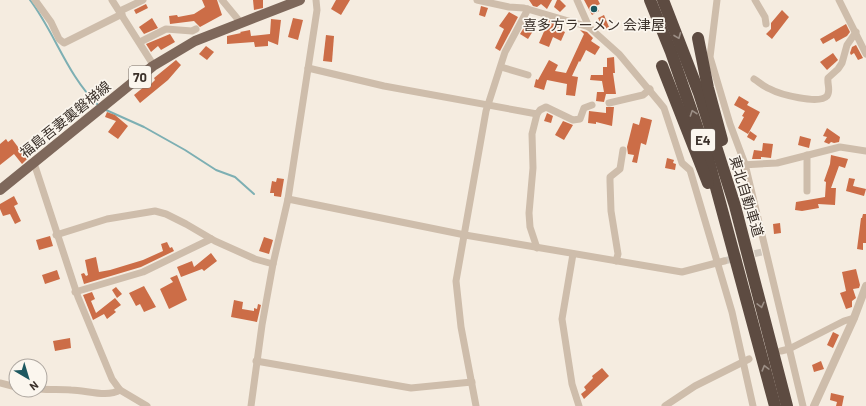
<svg xmlns="http://www.w3.org/2000/svg" width="866" height="406" viewBox="0 0 866 406" font-family="Barlow,'Noto Sans JP',sans-serif">
<rect width="100%" height="100%" fill="#f5ece0"/>
<g fill="none" stroke-linecap="round" stroke-linejoin="round">
<g stroke="#7dafb3" stroke-width="2">
<path d="M30,0C55,33 67,75 98,105"/>
<path d="M106,110L144,127L185,150L216,170L235,177L254,194"/>
</g>
</g>
<g fill="#cc6d47">
<path d="M202,0H217L222,15L200,27L194,21L170,24L169,16L177,15L178,17L194,14L205,7Z"/>
<path d="M253,0H263V8L254,10Z"/>
<path d="M336,0H350L341,15L331,9Z"/>
<path d="M529,0H552L547,9L541,4L537,7L533,6Z"/>
<path d="M557,0H560L566,6L560,12L554,7Z"/>
<path d="M584,0H598L600,4L596,6L599,11L592,15Z"/>
<path d="M146,4L148,8L136,14L134,10Z"/>
<path d="M481,6L488,8L485,17L479,15Z"/>
<path d="M782,10L789,17L772,39L766,34L771,29V23Z"/>
<path d="M509,12L518,17L500,51L495,48L504,29L499,26Z"/>
<path d="M604,15L609,27L604,30L598,18Z"/>
<path d="M152,18L158,28L144,34L139,27Z"/>
<path d="M293,18L303,20L298,40L288,37Z"/>
<path d="M271,19L281,20L278,45L268,41V46L255,47L254,42L227,44V36L241,33L240,32L250,30L251,36L270,34Z"/>
<path d="M549,20L559,24L558,29L565,32L561,41L553,37L549,47L539,43Z"/>
<path d="M846,24L850,32L847,36L836,42L834,38L823,44L820,39Z"/>
<path d="M525,26L533,31L528,39L520,34Z"/>
<path d="M580,30L587,32L593,38L591,41L600,47L595,55L586,50L580,62L579,61L572,76L578,77L575,96L566,95L567,84L547,80L544,90L534,87L536,79L538,80L549,60L558,65L555,71L566,73L584,34Z"/>
<path d="M170,34L175,42L161,50L158,46L151,52L146,44Z"/>
<path d="M326,35L334,36L332,62L323,61Z"/>
<path d="M856,45L863,58L858,60L854,53L851,55L850,53L852,47Z"/>
<path d="M206,46L214,52L207,60L199,54Z"/>
<path d="M833,53L838,60L827,70L820,62Z"/>
<path d="M614,57L615,73H613L616,94H606L604,102L596,101L597,92H604L602,81L590,80L591,75H603V67H607V58Z"/>
<path d="M176,60L181,65L168,80L140,103L134,95L145,86L147,88L155,80L154,78Z"/>
<path d="M739,96L749,102L747,105L760,112L748,134L738,128L744,117L742,116L745,111L734,105Z"/>
<path d="M606,107H614L612,126L596,122V124L588,123L589,111L606,113Z"/>
<path d="M107,112L115,115L128,126L118,139L108,132L116,121L105,117Z"/>
<path d="M547,113L553,116L551,123L544,121Z"/>
<path d="M641,117L652,120L646,145L641,143L637,163L632,162L634,155L628,154L627,147L633,123L639,125Z"/>
<path d="M563,121L573,125L564,140L555,135Z"/>
<path d="M827,128L840,137L839,142L834,143L831,142L829,144L824,142L827,137L823,136Z"/>
<path d="M750,131L757,136L754,141L747,137Z"/>
<path d="M800,136L811,139L809,148L798,145Z"/>
<path d="M6,139L8,142L12,139L27,159L22,164L14,154L0,165V144Z"/>
<path d="M763,143L773,144L771,158L761,157V159H752L754,150L762,151Z"/>
<path d="M831,155L848,159L845,168L839,166L831,188H836L835,205L818,204L819,208L802,211L795,210L796,202L825,197L826,182L824,181L830,164Z"/>
<path d="M667,158L674,160L673,163L676,164L675,170L665,168Z"/>
<path d="M277,178L284,179L281,197L274,196V193H270L272,181L276,182Z"/>
<path d="M849,178L855,179L853,186L866,189L864,196L846,191Z"/>
<path d="M14,196L18,204L14,206L21,221L15,224L10,214L3,216L0,209V204Z"/>
<path d="M863,214H866V243H863V250L857,249L861,218H862Z"/>
<path d="M780,223L781,233L774,234L773,224Z"/>
<path d="M50,236L53,246L39,250L36,240Z"/>
<path d="M264,237L273,240L269,254L259,251Z"/>
<path d="M167,242L170,248L172,247L174,251L141,267L84,284L81,274L84,273L86,276L88,275L85,260L96,257L99,272L110,270L143,260L163,251L161,244Z"/>
<path d="M211,253L217,261L204,271L202,269L181,277L177,267L192,261L194,267Z"/>
<path d="M856,269L860,285L859,288L853,289L856,298L852,301V307L846,309L840,293L846,291L842,272Z"/>
<path d="M57,270L60,279L45,284L42,275Z"/>
<path d="M177,275L187,300L169,309L160,289L173,282L170,278Z"/>
<path d="M144,286L156,307L144,312L140,304L136,306L129,293Z"/>
<path d="M116,287L122,294L117,298L112,290Z"/>
<path d="M92,292L95,299L91,301L96,313L115,298L121,305L114,310L116,312L107,319L104,314L93,320L83,295Z"/>
<path d="M234,300L243,302L242,309L254,311V308L257,309L258,304L261,305L257,322L231,317Z"/>
<path d="M833,332L839,335L833,348L827,345Z"/>
<path d="M70,338L71,348L55,351L53,341Z"/>
<path d="M821,361L824,369L814,372L812,365Z"/>
<path d="M602,368L609,376L584,399L581,394L586,390L584,387L593,378L592,376Z"/>
<path d="M831,393L844,396L842,406H836L837,402L830,400Z"/>
</g>
<g fill="none" stroke-linecap="round" stroke-linejoin="round">
<g stroke="#d0c7bc" stroke-width="7" stroke-dasharray="7 3.5" stroke-linecap="butt">
<path d="M720,167L742,165"/>
<path d="M724,261L766,251"/>
</g>
<g stroke="#cebdab" stroke-width="7">
<path d="M35,0L51,22L59,39L64,43L122,14"/>
<path d="M112,0L154,66"/>
<path d="M222,0L241,23"/>
<path d="M477,0L509,7L524,8L589,27L619,54L660,103L664,108L682,163L690,170L732,312L753,406"/>
<path d="M577,0L589,27"/>
<path d="M717,0L710,57L730,124L745,164L803,406"/>
<path d="M755,0L765,17L766,24"/>
<path d="M839,0L866,54"/>
<path d="M120,11L143,0"/>
<path d="M140,42L166,29L192,31L196,29"/>
<path d="M501,67L528,75"/>
<path d="M308,68L384,86L537,114L540,110L546,107L573,120L580,119L584,108L592,105"/>
<path d="M754,79C759,82 764,87 770,89C779,94 819,105 827,96C831,91 827,84 828,78L838,69L842,63L847,45L856,32"/>
<path d="M609,103L643,95L650,89"/>
<path d="M537,114L532,134L533,168L529,213L530,227L537,248"/>
<path d="M34,163L78,297L112,379L120,390L147,406"/>
<path d="M742,165L777,163L840,147L866,151"/>
<path d="M807,191V155"/>
<path d="M288,199L465,235L682,272L724,261"/>
<path d="M56,235L107,219L155,211L166,214L186,224L215,241L255,259L273,264"/>
<path d="M573,254L562,319L572,384L579,406"/>
<path d="M616,261L618,254L611,211L610,181V177L620,169L623,150"/>
<path d="M75,292L143,272L211,239"/>
<path d="M781,351L789,349L844,321L854,318"/>
<path d="M256,361L411,388L472,382"/>
<path d="M0,383L16,387"/>
<path d="M40,389C50,390 61,389 71,390C86,390 107,398 120,390"/>
<path d="M251,406L262,325L273,264L288,199L317,10L316,0"/>
<path d="M476,406L461,327L456,281L486,111L505,52L528,9"/>
<path d="M665,406L695,386L749,359"/>
</g>
<path stroke="#cebdab" stroke-width="8" d="M814,406L854,318L866,286"/>
<path stroke="#7e685b" stroke-width="10" d="M0,190L153,66L195,41L300,0"/>
<g stroke="#5d4b41" stroke-width="12">
<path d="M650,0L671,52L708,158L775,406"/>
<path d="M663,0L699,93L735,206L787,406"/>
<path d="M698,38L708,88L722,140"/>
<path d="M662,66L708,183"/>
</g>
</g>
<defs><path id="oneway-chevron" d="M-2-3.5L2.5 0L-2 3.5" fill="none" stroke-width="1.6" stroke-linecap="round" stroke-linejoin="round"/></defs>
<g stroke="#9c8f86">
<use href="#oneway-chevron" transform="translate(678 36) rotate(68)"/>
<use href="#oneway-chevron" transform="translate(693 113) rotate(-109)"/>
<use href="#oneway-chevron" transform="translate(761 305) rotate(76)"/>
<use href="#oneway-chevron" transform="translate(765 368) rotate(-105)"/>
</g>
<circle fill="#1d5860" stroke="#fbf6ee" stroke-width="1.5" cx="594" cy="9" r="4"/>
<g text-anchor="middle" dominant-baseline="central" stroke-width="3.5" stroke-linejoin="round" paint-order="stroke">
<g fill="#fbf6ee" stroke="#756c65" stroke-width="1">
<rect x="129" y="66" width="22" height="22" rx="3"/>
<rect x="691" y="129" width="24" height="22" rx="3"/>
</g>
<g font-size="13" font-weight="bold" fill="#3b312a">
<text x="140" y="77">70</text>
<text x="703" y="140">E4</text>
</g>
<g font-size="14" fill="#3b312a" stroke="#fbf6ee">
<text x="594" y="24">喜多方ラーメン 会津屋</text>
</g>
<g font-size="14" fill="#3b312a" stroke="#fbf6ee">
<text transform="translate(65 119) rotate(-39)">福島吾妻裏磐梯線</text>
<text transform="translate(747 196) rotate(73)">東北自動車道</text>
</g>
</g>
<g transform="translate(28 378) rotate(142)"><circle r="19" fill="#fbf6ee" stroke="#aea7a0"/>
<path d="M0-3L7 15L0 10L-7 15Z" fill="#1d5860"/>
<text y="-6" font-size="11" font-weight="bold" text-anchor="middle" fill="#3b312a">N</text>
</g>
</svg>
